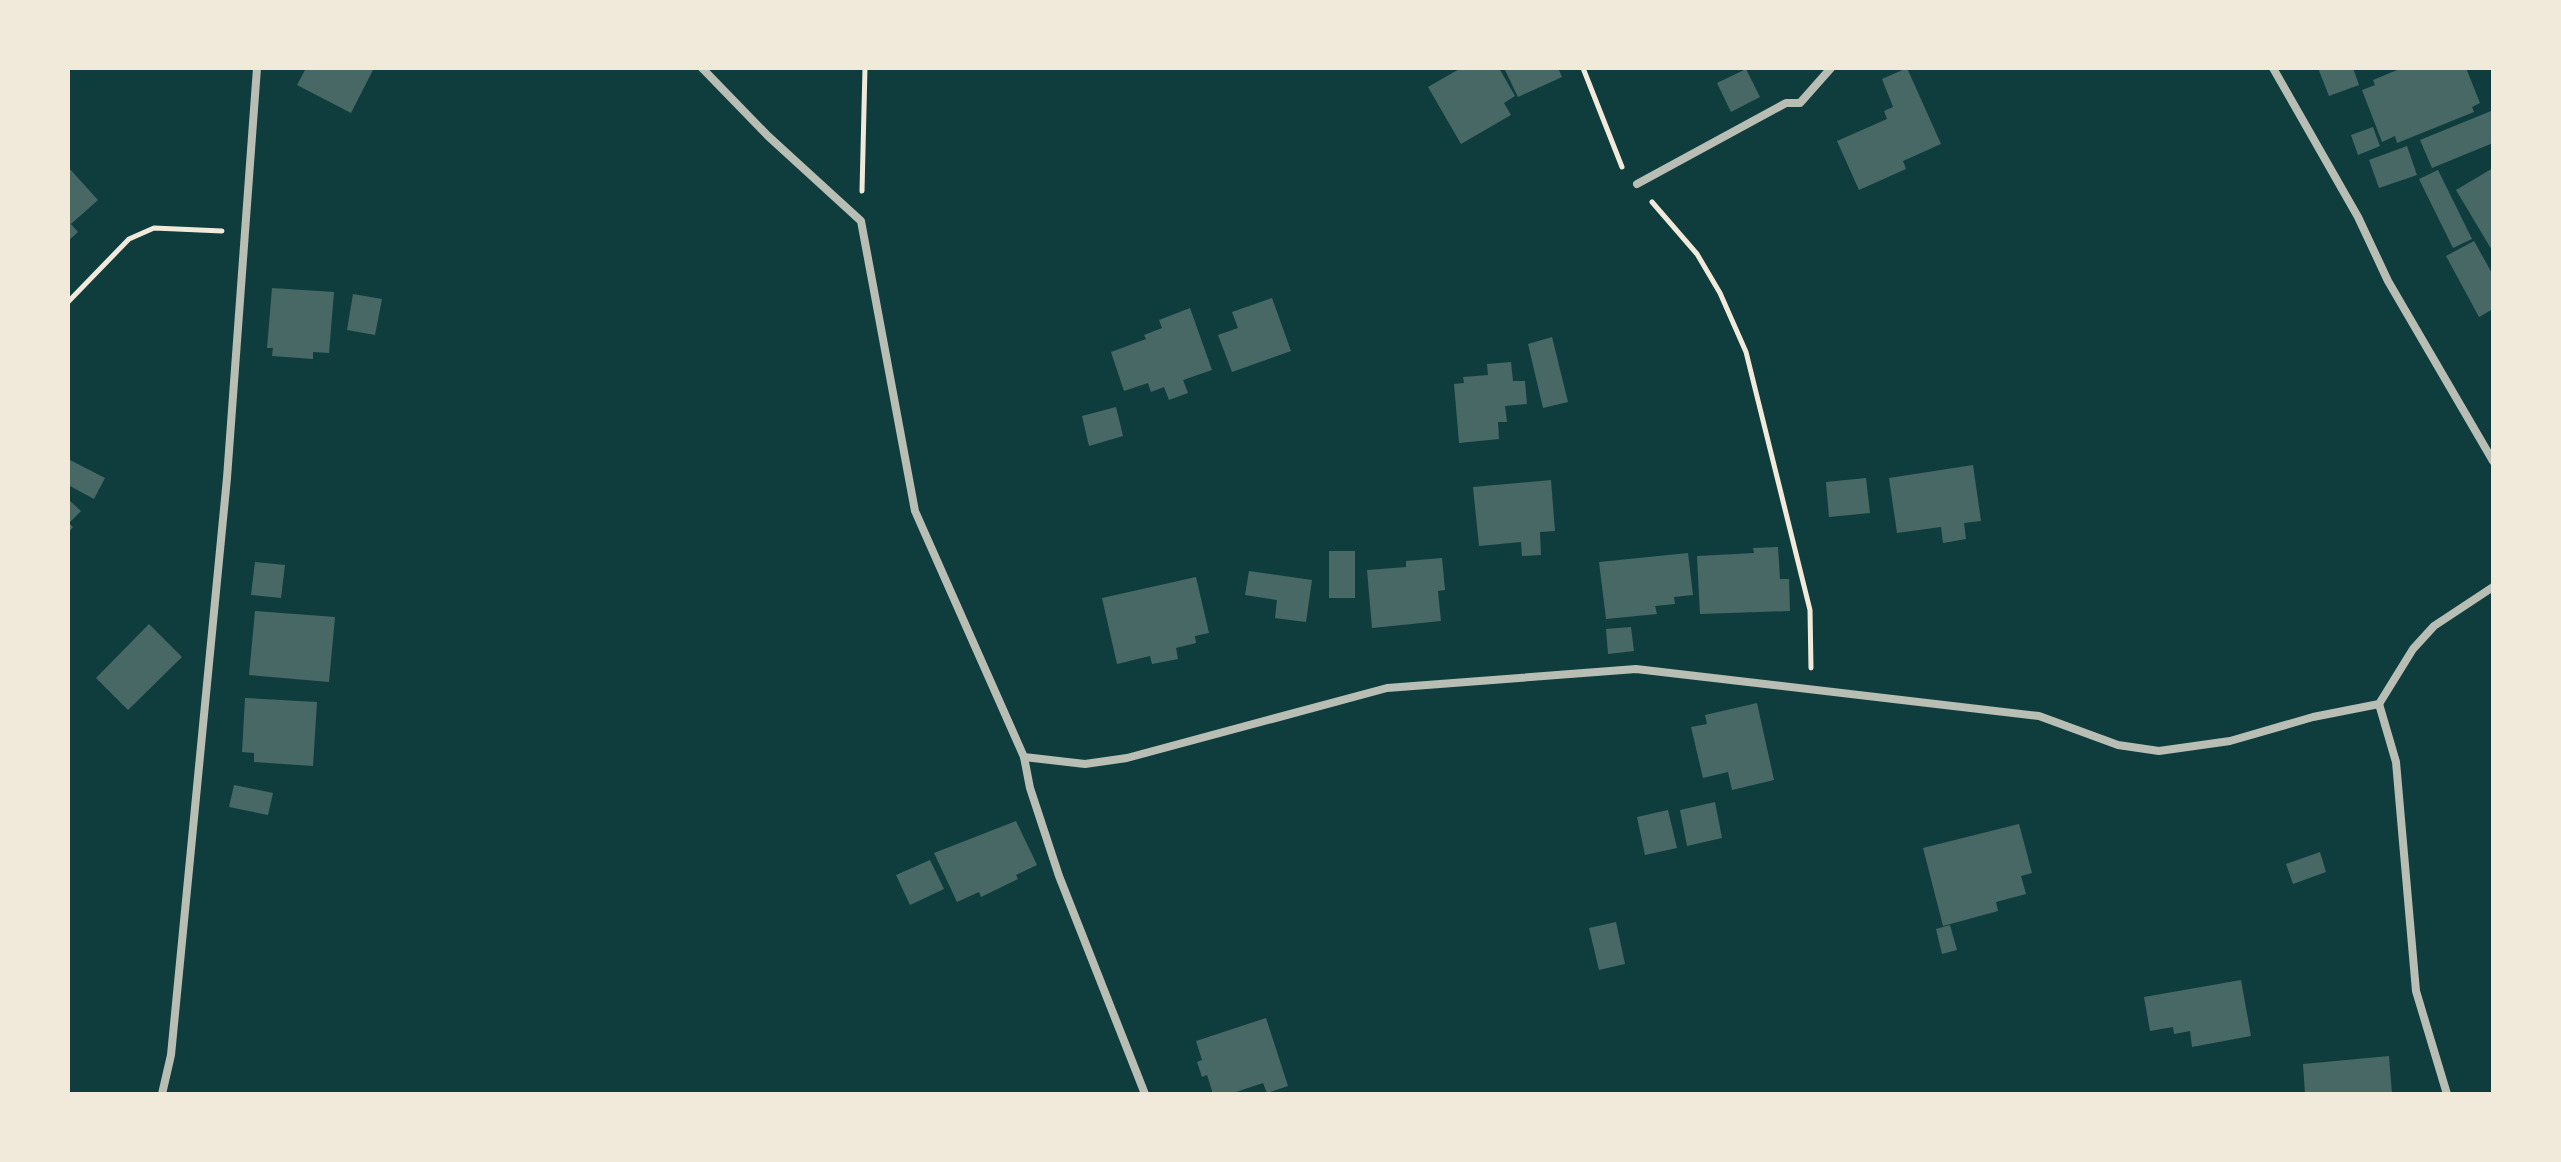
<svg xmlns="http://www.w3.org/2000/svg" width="2561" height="1162" viewBox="0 0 2561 1162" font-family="'Zilla Slab',serif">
<rect width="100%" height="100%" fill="#0f3d3e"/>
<g fill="#486865">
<path d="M306,68H374L351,113L297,85Z"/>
<path d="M1461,68H1499L1515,96L1504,103L1511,115L1461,144L1428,87Z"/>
<path d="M1504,68H1558L1562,77L1518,97Z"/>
<path d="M1907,68L1941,144L1903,161L1906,169L1859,190L1837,141L1887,119L1884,111L1893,107L1882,79Z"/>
<path d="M2318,68H2353L2359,85L2329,96Z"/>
<path d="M2402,68H2466L2480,103L2472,107L2474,112L2397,143L2395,136L2382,142L2362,90L2375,85L2373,80Z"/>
<path d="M1746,69L1760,97L1731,112L1717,83Z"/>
<path d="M2491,111L2493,143L2432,168L2420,140Z"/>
<path d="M2373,127L2380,146L2358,155L2351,135Z"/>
<path d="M2407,146L2417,175L2379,188L2369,160Z"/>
<path d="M68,167L98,200L71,224L78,232L68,241Z"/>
<path d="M2493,168V252L2456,190Z"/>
<path d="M2438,170L2472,239L2453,248L2419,179Z"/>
<path d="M2474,241L2493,275V309L2479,317L2446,256Z"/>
<path d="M272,288L334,292L329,353L313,352V359L272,356L273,348H267Z"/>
<path d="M353,294L382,299L375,335L347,330Z"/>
<path d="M1272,298L1291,351L1232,372L1218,335L1238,328L1232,312Z"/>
<path d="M1190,308L1212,370L1183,380L1188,393L1169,400L1164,387L1151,392L1148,383L1124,391L1111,352L1146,339L1144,335L1162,328L1159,320Z"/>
<path d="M1552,337L1568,402L1543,408L1528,344Z"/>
<path d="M1511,362L1513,381H1525L1527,404L1505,406L1507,422H1498L1499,439L1459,443L1454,384L1464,383L1463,377L1488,375L1487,364Z"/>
<path d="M1116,407L1123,436L1089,446L1082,416Z"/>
<path d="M68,459L105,478L94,499L68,485Z"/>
<path d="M1973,465L1981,521L1964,523L1966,539L1943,543L1941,527L1897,533L1889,478Z"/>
<path d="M1866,478L1870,513L1829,517L1826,482Z"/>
<path d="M1551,480L1555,531L1540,532L1541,555L1522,556L1521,542L1479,546L1473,487Z"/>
<path d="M68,499L81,511L69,523L73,527L68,533Z"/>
<path d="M1778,547L1780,579H1789L1790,611L1700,614L1697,556L1754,553L1753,548Z"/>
<rect x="1329" y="551" width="26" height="47"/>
<path d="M1688,553L1693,595L1674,597L1675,604L1655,606L1657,614L1606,619L1599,562Z"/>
<path d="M1442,558L1445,590L1438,591L1441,621L1372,628L1367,570L1406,567V561Z"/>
<path d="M255,562L285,565L281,598L251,595Z"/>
<path d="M1249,571L1312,580L1306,622L1275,618L1277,600L1245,595Z"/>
<path d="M1196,577L1209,633L1195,636L1196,643L1176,648L1178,659L1152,664L1150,656L1117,664L1102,598Z"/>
<path d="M255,611L335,617L329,682L249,675Z"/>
<path d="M149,624L182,657L128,710L96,678Z"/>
<path d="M1631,627L1634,651L1608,654L1606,629Z"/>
<path d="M245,698L317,702L313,766L254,762V753L242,752Z"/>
<path d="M1757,703L1774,780L1732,790L1728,772L1703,778L1691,727L1707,724L1705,715Z"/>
<path d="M234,785L273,793L268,815L229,807Z"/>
<path d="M1715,802L1722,838L1687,846L1680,810Z"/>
<path d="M1668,810L1677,848L1645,855L1637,817Z"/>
<path d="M1016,821L1037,865L1016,875L1018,879L981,897L979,892L957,902L934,853Z"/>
<path d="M2019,824L2032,873L2021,876L2026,894L1996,902L1998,911L1943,926L1923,848Z"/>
<path d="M2320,852L2326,872L2293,884L2286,864Z"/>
<path d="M930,860L944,889L910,905L896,875Z"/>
<path d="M1616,922L1625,964L1599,970L1589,928Z"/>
<path d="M1950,925L1957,950L1942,954L1936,929Z"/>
<path d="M2241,980L2251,1036L2192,1047L2190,1031L2174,1034L2173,1027L2150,1031L2144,997Z"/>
<path d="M1266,1018L1288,1086L1267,1093L1263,1083L1230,1094H1213L1207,1075L1202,1077L1197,1062L1202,1060L1196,1041Z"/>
<path d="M2389,1056L2392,1094H2305L2303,1064Z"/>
</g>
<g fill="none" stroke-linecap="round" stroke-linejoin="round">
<g stroke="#f1e9da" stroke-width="5">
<path d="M1583,68L1622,167"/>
<path d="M862,191L865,68"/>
<path d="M1652,202L1697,254L1720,293L1746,352L1810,610L1811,668"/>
<path d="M68,302L129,239L154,228L222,231"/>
</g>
<g stroke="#b8beb3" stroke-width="8">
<path d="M702,68L768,136L861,221L915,511L1024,757L1030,788L1059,876L1145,1094"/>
<path d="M2273,68L2358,217L2388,281L2493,461"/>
<path d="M1637,184L1786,103H1800L1831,68"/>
<path d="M2379,704L2396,762L2416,991L2447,1094"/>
<path d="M1024,757L1085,764L1127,758L1387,688L1636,669L2039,716L2118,745L2159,751L2230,741L2313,717L2379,704L2413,649L2434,626L2493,587"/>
<path d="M162,1094L171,1055L227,478L257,68"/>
</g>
</g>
<rect width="2561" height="1162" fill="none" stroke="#f1e9da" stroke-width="140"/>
</svg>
